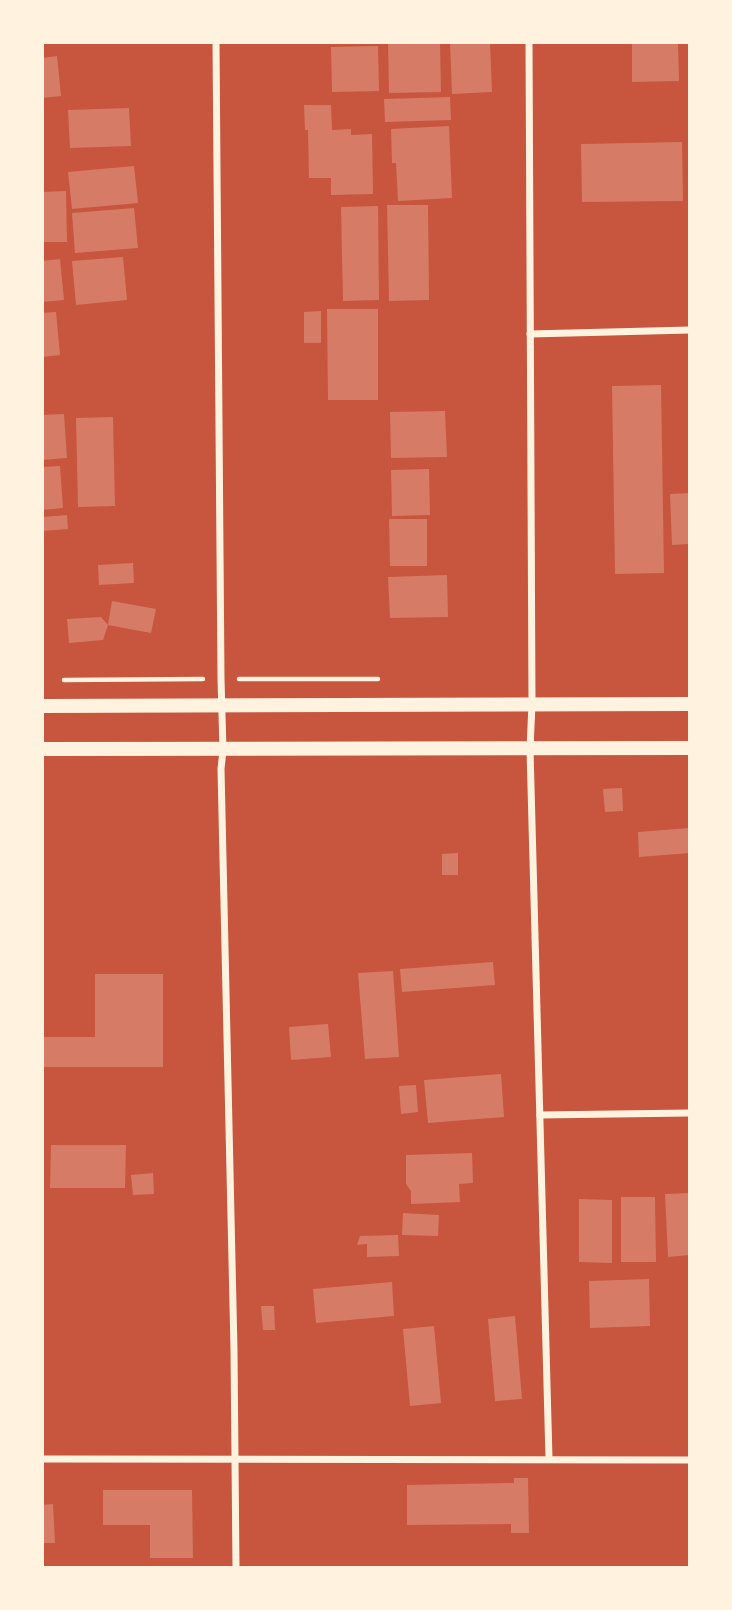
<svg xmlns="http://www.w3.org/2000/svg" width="732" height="1610" viewBox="0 0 732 1610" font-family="Inter,sans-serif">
<rect width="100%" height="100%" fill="#c8553d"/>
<g fill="#d67c66">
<path d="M388,42H440L441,92L389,93Z"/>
<path d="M450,42H490L492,92L452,94Z"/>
<path d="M632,42H678L679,81L632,82Z"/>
<path d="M378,46L379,91L332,92L331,47Z"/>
<path d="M57,56L61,96L42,98V58Z"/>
<path d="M450,97L451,120L385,122L384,99Z"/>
<path d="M304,105H331L332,130L351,129V135L372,134L373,194L331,195V178H309L308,130H305Z"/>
<path d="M129,108L131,146L70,148L68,110Z"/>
<path d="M449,126L452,198L398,201L396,163H392L391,129Z"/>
<path d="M682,142L683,201L582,202L581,144Z"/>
<path d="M134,166L138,203L72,209L68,172Z"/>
<path d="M66,191L67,242H42V192Z"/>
<path d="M387,205H428L429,300L389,301Z"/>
<path d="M378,206L379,300L343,301L341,207Z"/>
<path d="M134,208L138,248L75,253L72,213Z"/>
<path d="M123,257L127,300L76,305L72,261Z"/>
<path d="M60,259L64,300L42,302V261Z"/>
<path d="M327,309H378V400H328Z"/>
<path d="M321,311V343H304V312Z"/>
<path d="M56,312L60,355L42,357V313Z"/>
<path d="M661,385L664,573L615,574L612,386Z"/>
<path d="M445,411L447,457L391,458L390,412Z"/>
<path d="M64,414L67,458L42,460V415Z"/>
<path d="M113,417L115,506L78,507L76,418Z"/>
<path d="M60,466L63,508L42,510V467Z"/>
<path d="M429,469L430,515L392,516L391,470Z"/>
<path d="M690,493V544L672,545L670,494Z"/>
<path d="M67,515L68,529L42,531V517Z"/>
<path d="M389,519H427V566H390Z"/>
<path d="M133,563L134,583L99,585L98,565Z"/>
<path d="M447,575L448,617L390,618L388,577Z"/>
<path d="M112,601L156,609L151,633L108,625Z"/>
<path d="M101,617L108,625L103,640L69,643L67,619Z"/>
<path d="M622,788L623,811L605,812L603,789Z"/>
<path d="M690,828V853L639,857L638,832Z"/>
<path d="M458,853V875H442V854Z"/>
<path d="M493,962L495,985L402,992L400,969Z"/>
<path d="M393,971L399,1057L365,1059L358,973Z"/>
<path d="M95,974H163V1067H42V1037H95Z"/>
<path d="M328,1024L331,1057L291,1060L289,1027Z"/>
<path d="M501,1074L504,1117L428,1123L424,1080Z"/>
<path d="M416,1085L418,1112L401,1114L399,1086Z"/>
<path d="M51,1145H126L125,1188H50Z"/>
<path d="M472,1153L473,1183L459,1184L460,1202L411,1204V1191L406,1184V1155Z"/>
<path d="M153,1173L154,1194L133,1195L131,1175Z"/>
<path d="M690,1193V1255L668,1257L665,1194Z"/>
<path d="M621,1197H655L656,1262H621Z"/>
<path d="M579,1199L612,1200V1263L579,1262Z"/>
<path d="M403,1213L439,1215L438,1236L402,1235Z"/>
<path d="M398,1235L399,1256L367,1257V1244L357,1245L360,1236Z"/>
<path d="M649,1279L650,1326L590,1328L589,1281Z"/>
<path d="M392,1282L394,1316L316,1323L313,1289Z"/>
<path d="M261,1306H274L275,1330H263Z"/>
<path d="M515,1316L522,1399L495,1401L488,1319Z"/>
<path d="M434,1326L441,1403L410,1406L403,1329Z"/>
<path d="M514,1478H528L529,1533H511V1524L407,1525V1485L514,1483Z"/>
<path d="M103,1490H192L193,1558H150V1525H103Z"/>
<path d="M53,1504L55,1543H42V1505Z"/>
</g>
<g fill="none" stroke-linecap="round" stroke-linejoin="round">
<g stroke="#fff3e0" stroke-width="4.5">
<path d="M239,679H378"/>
<path d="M64,680L203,679"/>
</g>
<g stroke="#fff3e0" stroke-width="7">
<path d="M216,42L221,679L223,750L221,769L234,1350L236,1568"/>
<path d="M529,42L532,704L530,749L549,1459"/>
<path d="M530,334L690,330"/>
<path d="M540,1115L690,1113"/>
<path d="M42,1459L690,1460"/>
</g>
<g stroke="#fff3e0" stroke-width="14">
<path d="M42,706L690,704"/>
<path d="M42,749L690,748"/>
</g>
</g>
<rect width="732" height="1610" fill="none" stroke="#fff3e0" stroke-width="88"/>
</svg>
